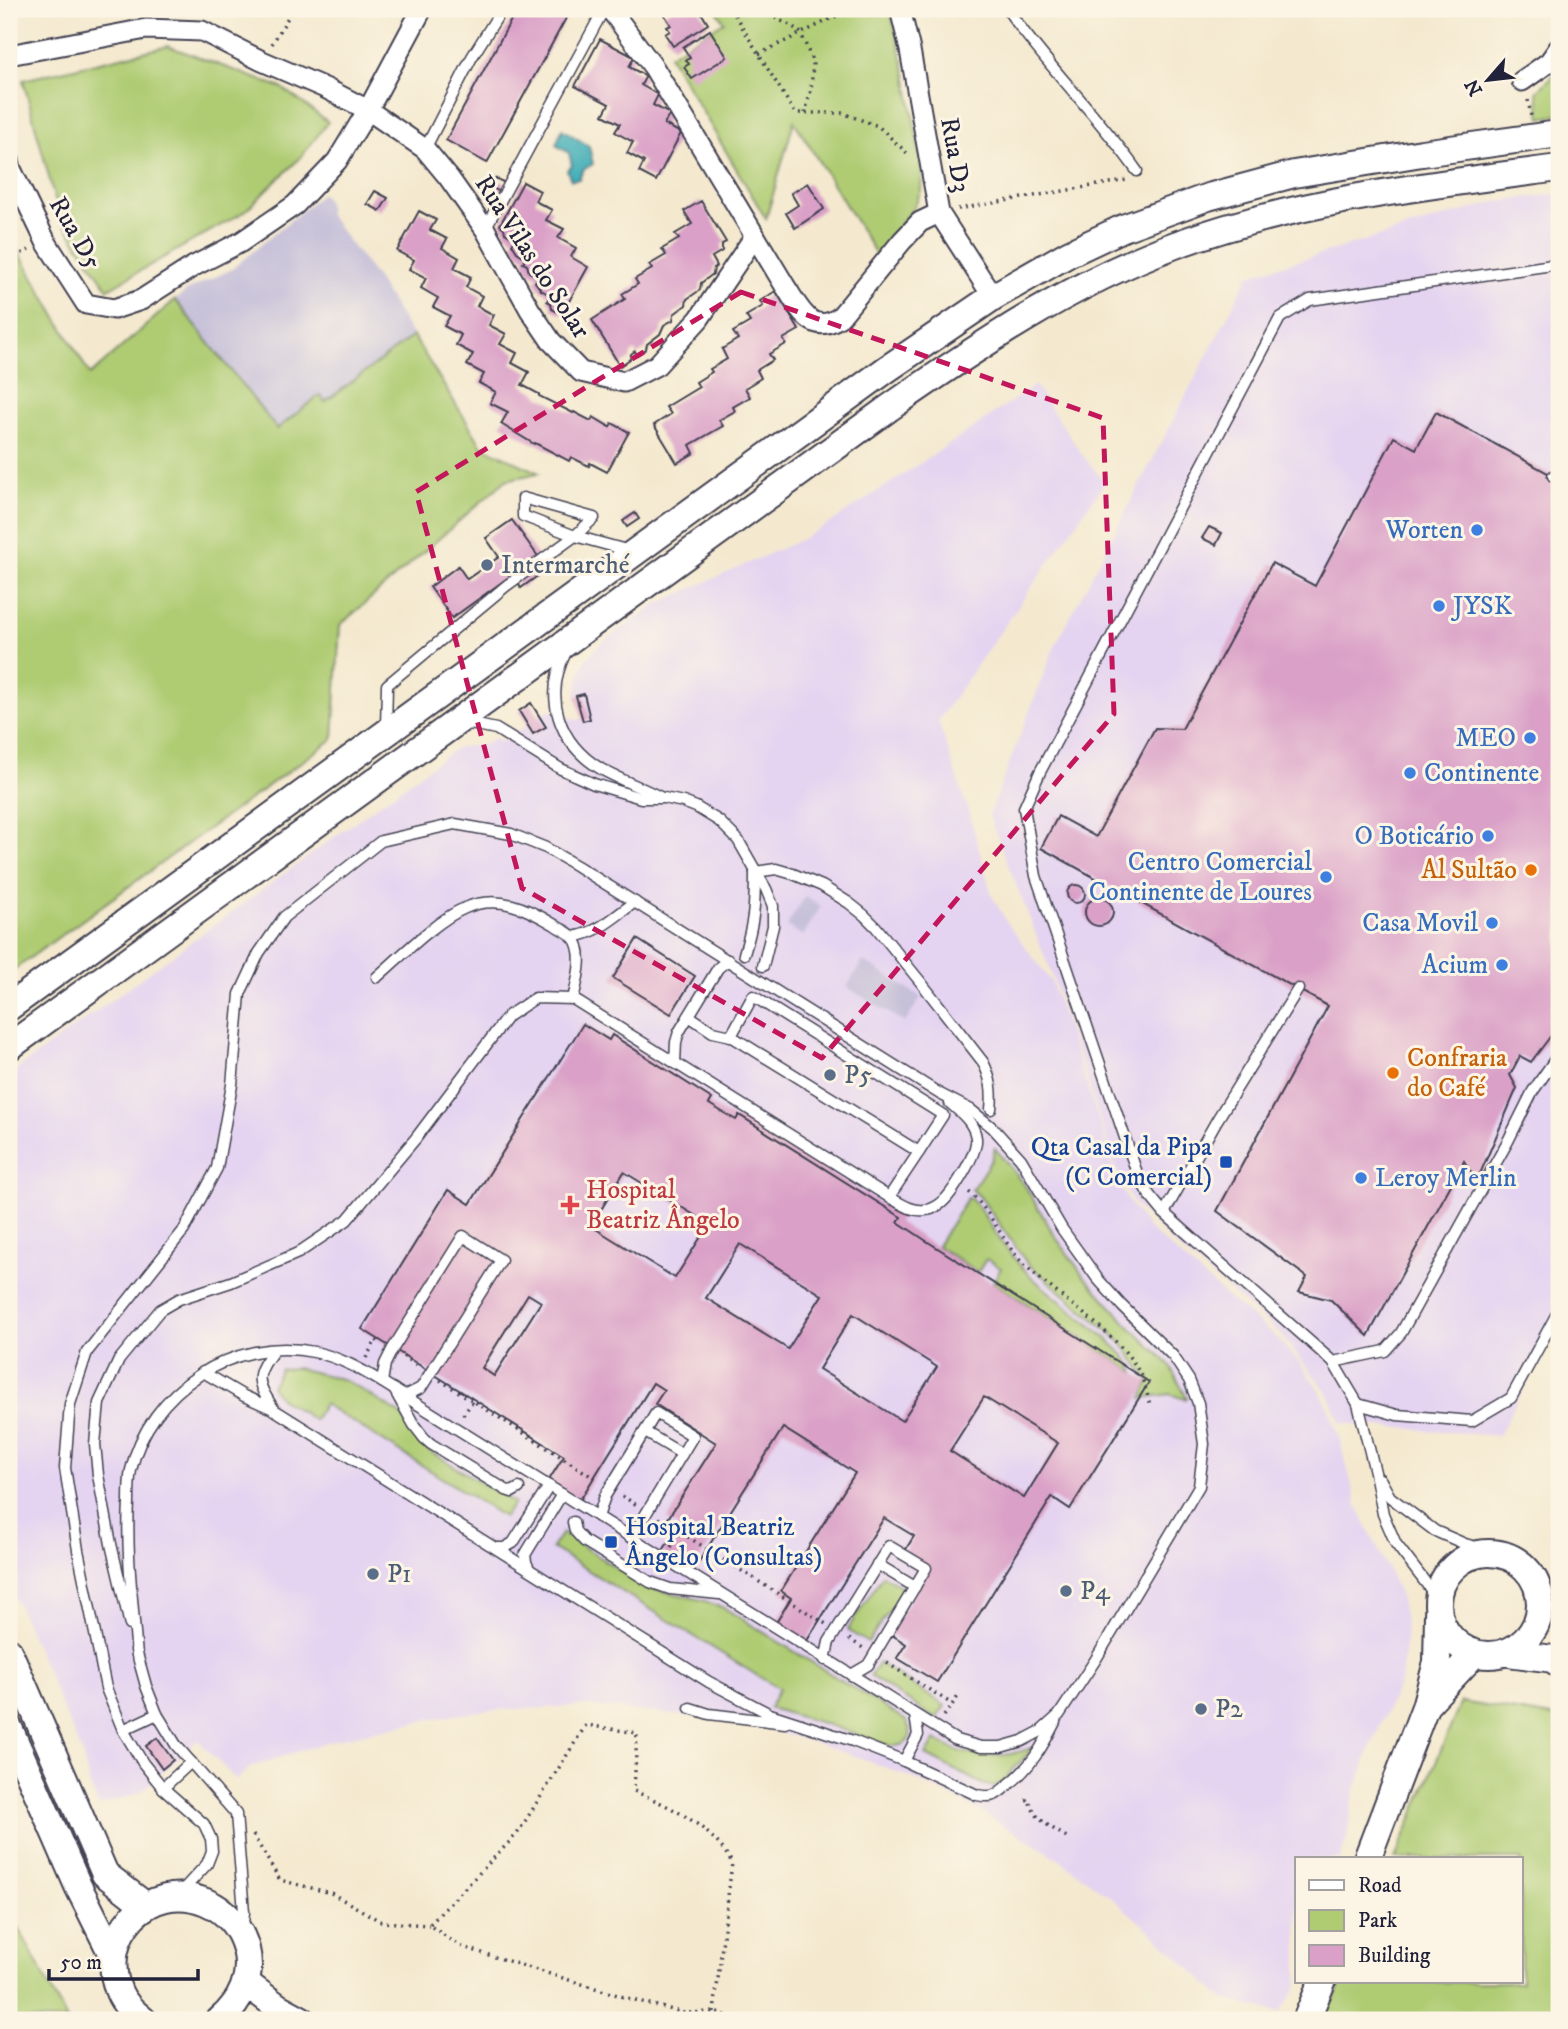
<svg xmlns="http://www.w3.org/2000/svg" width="1568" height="2029" viewBox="0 0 1568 2029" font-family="'IM FELL DW Pica',serif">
<rect width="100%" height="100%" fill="#fcf5e5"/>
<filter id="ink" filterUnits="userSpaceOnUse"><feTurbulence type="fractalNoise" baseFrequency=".0143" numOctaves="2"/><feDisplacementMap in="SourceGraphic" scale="14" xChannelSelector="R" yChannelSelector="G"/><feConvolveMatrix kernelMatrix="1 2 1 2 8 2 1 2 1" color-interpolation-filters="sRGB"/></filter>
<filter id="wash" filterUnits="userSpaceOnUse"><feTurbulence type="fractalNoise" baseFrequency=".00686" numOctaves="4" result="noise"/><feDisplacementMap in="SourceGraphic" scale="28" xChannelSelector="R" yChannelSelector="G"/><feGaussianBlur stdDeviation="1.57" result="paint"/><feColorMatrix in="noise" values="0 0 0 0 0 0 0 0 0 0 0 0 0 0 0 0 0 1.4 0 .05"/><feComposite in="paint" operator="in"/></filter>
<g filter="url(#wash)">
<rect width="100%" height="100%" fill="#f4e9cf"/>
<g fill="#e4d3f1">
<path d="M1559,193V1322L1498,1436L1340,1423L1327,1392L1279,1333L1175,1245L1136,1206L1121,1182L1052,975L989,816L1053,650L1249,275L1492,203Z"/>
<path d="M1035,385L1083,456L1105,482L938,721L969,813L992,896L1008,924L1051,981L1102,1130L1117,1181L1127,1199L1148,1228L1220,1291L1273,1334L1301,1364L1322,1394L1337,1429L1358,1508L1394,1582L1401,1600L1404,1615L1406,1638L1401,1679L1369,1751L1352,1802L1347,1838L1340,1859H1297L1298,1982L1295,1990L1280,2013L1223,1999L1155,1935L1108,1895L1056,1857L980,1811L933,1787L872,1762L811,1741L749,1724L703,1718L589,1706L490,1710L431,1719L333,1740L251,1767L236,1780L198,1740L140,1793L99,1806L90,1787L82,1753L9,1584V1075L452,751L461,747L483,745L494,738L502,742L527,725L519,711L531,703L539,716L549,710L576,720L582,719L583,721L590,719L584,695L576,696L579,678L585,661L593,651L611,636L657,604L800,540L830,523L966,433Z"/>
</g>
<g fill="#c6c0d9">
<path d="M322,194L328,202L329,215L378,280L413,336L325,402L320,395L277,429L175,300L186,291L232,269Z"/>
<path d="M805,896L821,906L803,936L787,926Z"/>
<path d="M863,961L921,997L905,1023L847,987Z"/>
</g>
<g fill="#afcc73" stroke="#687757" stroke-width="2">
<path d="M716,9H890L907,78L922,170L921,191L914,207L877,256L794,121L766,219L669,55L724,22Z"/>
<path d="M168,46L282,88L328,122L301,157L244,212L108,289L60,218L23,80Z"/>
<path d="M1559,70V115L1541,118L1537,91Z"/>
<path d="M9,227L17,249L90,375L175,300L277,429L320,395L325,402L413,336L482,446L539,473L506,480L340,625L333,739L9,973Z"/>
<path d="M995,1148L1025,1186L1055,1236L1083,1275L1128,1325L1169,1364L1187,1398L1185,1399L1170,1394L1142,1398L1150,1381L1121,1342L1027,1263L980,1197L972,1189L992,1159Z"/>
<path d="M968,1197C980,1205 986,1219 994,1231C1006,1249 1020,1267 1036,1281C1057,1301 1129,1349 1135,1373L993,1282L1001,1268L986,1259L978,1272L937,1246Z"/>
<path d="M297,1368L345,1380L400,1414L428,1450L514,1503L504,1517L324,1404L314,1420L280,1398L271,1386L281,1369Z"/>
<path d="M562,1533L646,1587L702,1600L724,1608L905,1720C916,1735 909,1747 891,1746L822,1723L769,1708L779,1689L552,1548Z"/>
<path d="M883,1575L904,1588L868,1643L847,1630Z"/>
<path d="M879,1663L945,1706L936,1719L870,1676Z"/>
<path d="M1461,1702L1559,1718V2020H1317L1334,1999L1341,1982H1521V1859H1395Z"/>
<path d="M935,1740C966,1758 997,1761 1031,1748V1750L1002,1782L994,1787L982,1784L926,1755Z"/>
<path d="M9,1909L67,2020H9Z"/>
</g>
<path fill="#39aab5" stroke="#2e6678" stroke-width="2" d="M562,129L589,146L593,164L583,170L579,179L571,180L567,170L572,166L569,153L556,145Z"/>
<g id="blocks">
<g fill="#daa0c7" fill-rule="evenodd">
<path d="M517,9H571L487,163L446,140Z"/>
<path d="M672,9H699L708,24L673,46L665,34L670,31L667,27L671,25L664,14Z"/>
<path d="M710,30L727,57L692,79L684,67L689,64L686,60L690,58L683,47Z"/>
<path d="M600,39L634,57L629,67L646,76L641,85L658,95L653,105L670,114L664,124L681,133L656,181L639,172L644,162L627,153L633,142L615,132L620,124L603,115L609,104L575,86Z"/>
<path d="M495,178L505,183L500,192L491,187Z"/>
<path d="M523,182L540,191L535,201L552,210L546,220L564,229L558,238L576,248L571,257L588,267L562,314L552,309L551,303L547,301L550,295L541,290L535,282L538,277L529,272L527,265L523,263L526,258L517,252L512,244L515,239L505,233L504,228L500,225Z"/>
<path d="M808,183L824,209L795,228L786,213L798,205L791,193Z"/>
<path d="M375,191L388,198L380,211L367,204Z"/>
<path d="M701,201L726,242L722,244V251L712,257L717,266L714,268L713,274L701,283L700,290L687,299L686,305L674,314L673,320L664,325L660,334L647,344L646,349L637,355L635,351L631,354L630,359L620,366L592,320L625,299L622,294L638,284L635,279L652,269L649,265L666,255L662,249L679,239L675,234L692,224L684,211Z"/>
<path d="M419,211L436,220L430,230L447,239L442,248L459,258L454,268L471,277L466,287L482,296L477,306L494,315L489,325L506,334L500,344L517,353L512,363L529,372L522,385L539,394V396L573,413L574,412L591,421L593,417L610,427L612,423L629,432L607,472L590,463L589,466L571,457L569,461L535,443L534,444L501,424L508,412L490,403L496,392L479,383L484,374L467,365L473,354L456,345L461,335L444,326L450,316L433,307L438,298L421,288L426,278L409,269L414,260L397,251Z"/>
<path d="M776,291L799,330L783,339L786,344L769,354L773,360L757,370L761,378L745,388L750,397L733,407L735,411L719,420L723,426L690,445L694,453L677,463L654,425L671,414L666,407L699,387L696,382L712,372L710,369L727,359L722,349L738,339L733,332L750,322L746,316L763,306L760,301Z"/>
<path d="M1436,412L1559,479V1025L1531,1062L1520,1056L1510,1075L1517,1088L1477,1181L1464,1161L1368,1336L1331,1300L1299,1292L1307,1277L1217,1211L1328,1006L1041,848L1058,816L1096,837L1155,728L1182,729L1272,563L1315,586L1394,437L1416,449Z"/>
<path d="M635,513L639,519L627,527L623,521Z"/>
<path d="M512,520L547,569L521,588L512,575L452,618L430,587L458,566L467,579L499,557L486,538Z"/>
<path d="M1209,527L1222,533L1216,545L1202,538Z"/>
<path d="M584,694L590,719L583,721L576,696Z"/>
<path d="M531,703L546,727L533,734L519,711Z"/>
<circle cx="1076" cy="894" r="9"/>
<circle cx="1099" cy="912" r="14"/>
<path d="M637,939L695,976L671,1014L613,978Z"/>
<path d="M583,1024L609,1040L612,1035L712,1099L709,1104L736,1120L739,1115L901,1217L898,1222L925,1240L1149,1382L1070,1509L1052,1497L937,1682L897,1658L906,1644L889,1633L928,1570L903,1554L914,1536L884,1518L806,1642L776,1623L791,1598L781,1591L855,1473L783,1428L693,1571L662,1552L678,1527L667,1520L716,1443L655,1404L664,1390L653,1383L580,1500L549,1480L564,1456L362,1329L448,1190L470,1204ZM624,1172L709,1224L675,1278L591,1226ZM740,1244L822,1295L788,1349L706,1298ZM528,1294L541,1302L494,1376L482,1368ZM853,1314L937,1367L902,1421L819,1369ZM984,1397L1058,1443L1024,1498L950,1451Z"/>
<path d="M157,1738L173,1760L162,1769L146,1746Z"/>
</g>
</g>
</g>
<g filter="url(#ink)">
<use href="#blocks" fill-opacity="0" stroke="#424051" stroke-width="2"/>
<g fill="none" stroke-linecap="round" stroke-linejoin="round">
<defs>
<g id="lane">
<path d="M1007,9C1047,66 1097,114 1137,171"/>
<path d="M425,149L472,57L502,9"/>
<path d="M485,229L604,9"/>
<path d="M1553,476L1559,471"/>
<path d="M523,498L594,518L575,536L523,516Z"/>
<path d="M566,652C543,697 558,743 601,769C620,780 641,787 660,797"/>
<path d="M463,724L477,725L496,729L561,769L594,784L641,798H664L683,802L696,807L719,821L738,840L766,889L773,906V926L763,966"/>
<path d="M386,729L387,685L506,586L575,536L630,551"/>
<path d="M755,872L776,869L793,874L822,886L849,903L864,915L876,927L923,985L983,1062C991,1078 993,1091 991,1109"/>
<path d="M573,937C600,932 614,917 635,902"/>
<path d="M744,954C754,922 755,906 755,872"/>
<path d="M377,977C400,957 438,919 465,908C498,894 527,908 555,925C560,929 569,932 573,937C586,952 577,982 573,999"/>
<path d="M753,996L943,1115L919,1152L731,1036Z"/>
<path d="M689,1016L713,1032L731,1036"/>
<path d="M675,1063L676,1042L679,1032L718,968L728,960"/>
<path d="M889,1197L919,1152"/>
<path d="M1164,1213L1217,1120L1298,989"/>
<path d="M1333,1362L1385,1351L1401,1333L1508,1141L1533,1091L1559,1054"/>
<path d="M203,1372L244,1396L273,1409L709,1682L770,1714L853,1741L904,1761L977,1795C982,1796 989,1797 994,1795C999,1793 1004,1788 1008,1785C1030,1768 1043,1746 1055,1722"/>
<path d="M382,1382L385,1364L392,1350L463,1236L501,1260L421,1388L405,1396"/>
<path d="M394,1389L414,1425L424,1438L431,1444L506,1490L512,1492L519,1488"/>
<path d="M1358,1404L1397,1415L1472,1421L1511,1398L1559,1310"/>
<path d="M273,1408C256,1381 254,1376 274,1350"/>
<path d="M645,1432L682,1454"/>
<path d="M1380,1479L1390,1497L1435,1531L1465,1544L1504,1555"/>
<path d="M598,1517L605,1496L656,1413L693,1436L641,1522L630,1537"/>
<path d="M573,1522L575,1531L584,1541L650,1582L670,1589L719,1594"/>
<path d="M496,1548H504L513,1543L549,1486"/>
<path d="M877,1564L915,1587"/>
<path d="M529,1569L526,1562L525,1555L562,1494"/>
<path d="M1438,1599L1396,1544L1383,1514L1375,1472L1358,1404L1333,1362L1164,1213L1150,1196L1138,1176L1036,876L1024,808L1040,772L1280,318L1310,300L1559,264"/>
<path d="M130,1625L111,1544L98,1475L95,1444L99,1403L119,1360L160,1310L179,1299L231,1282L298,1253L347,1220L416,1138L508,1016L535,998L573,999L889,1197C900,1203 912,1212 925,1210C930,1210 936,1207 940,1204C952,1195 978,1153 976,1138C974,1122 961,1113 950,1103"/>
<path d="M136,1650L146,1686L157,1714L176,1745L236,1814L244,1912L243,1925"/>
<path d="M137,1656C133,1605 126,1553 129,1502C129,1491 129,1480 131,1470C149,1391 234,1335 314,1352C339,1357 360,1369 382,1382L956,1740L981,1747H1001L1022,1741L1041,1731L1059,1715L1096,1659L1199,1486L1204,1444L1198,1403L1189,1380L1173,1356L1122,1306L1097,1278L1062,1229L1021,1159L993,1128L971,1110L940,1094L577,866L546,848L511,834L455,824L381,841L284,917L259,953L240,994L232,1085L217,1168L184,1230L87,1352L70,1404L65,1468L78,1550L106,1688L123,1730L143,1763L163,1788L204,1824L211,1839L212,1851L207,1864L180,1893"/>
<path d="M825,1660L829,1642L889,1546L926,1568L868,1665L851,1675"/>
<path d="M690,1708L709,1714L785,1723"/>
<path d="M123,1730L157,1714"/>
<path d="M904,1761L918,1735L915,1715"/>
<path d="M163,1788L191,1762"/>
</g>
<g id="street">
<path d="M610,9L654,68L785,286C799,307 811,337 840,317L902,241L920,222L939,213"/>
<path d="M900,9L910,50L939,213L993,297"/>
<path d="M9,55L146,29L202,31L262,61L325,88L368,110L425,149L449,178L485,229L530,310L551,341L581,372L624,382L657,365L699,319L755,236"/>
<path d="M1522,81L1549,62L1559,48"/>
<path d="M9,160L11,169L46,242L86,304L114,309L141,300L194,266L241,242L295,205L337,161L368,110L422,9"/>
</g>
<g id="secondary">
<path d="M9,1007L887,369L993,297L1068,254L1123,228L1208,197L1294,174L1422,153L1559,134"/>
<path d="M9,1047L889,408C980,345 1070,284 1175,245C1298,200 1430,185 1559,168"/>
<circle cx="1489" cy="1604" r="51"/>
<path d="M9,1652L105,1874L146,1906"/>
<path d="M1508,1653L1553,1659L1559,1664"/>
<path d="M1428,1703L1474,1654"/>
<path d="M9,1728L78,1886L113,1956"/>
<path d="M1367,1859L1425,1707L1437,1662L1438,1615"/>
<path d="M246,1983L278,2007L302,2020"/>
<path d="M143,2020C133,2012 124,2004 119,1992C96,1936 149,1878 206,1902C227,1911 240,1927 246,1949C253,1977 241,2002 220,2020"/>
<path d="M1306,2020L1322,1982"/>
</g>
</defs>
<use href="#lane" stroke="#424051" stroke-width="13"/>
<use href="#street" stroke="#424051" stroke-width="23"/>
<use href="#secondary" stroke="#424051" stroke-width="30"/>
<g stroke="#424051" stroke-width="3.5" stroke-dasharray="2 5" stroke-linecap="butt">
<path d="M731,9L795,113H842L878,126L908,154"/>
<path d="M756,9L792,26L801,33L813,63L811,90L805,113"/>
<path d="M272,44L293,9"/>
<path d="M759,54L851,9"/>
<path d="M1528,100L1531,116"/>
<path d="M958,209L1127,180"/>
<path d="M9,260L29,250"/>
<path d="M969,1192C991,1211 1001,1239 1020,1260C1054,1296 1115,1329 1138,1370C1144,1381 1147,1393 1150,1405"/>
<path d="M403,1356L420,1367"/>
<path d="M366,1358L376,1340L381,1343"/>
<path d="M440,1380L599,1481"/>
<path d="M463,1415L473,1401"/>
<path d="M622,1496L637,1505"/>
<path d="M658,1518L826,1624"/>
<path d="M671,1547L680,1533"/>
<path d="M849,1639L863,1648"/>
<path d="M887,1663L952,1704"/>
<path d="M944,1716L959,1695"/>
<path d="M1026,1800L1029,1799C1034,1820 1051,1827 1068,1838"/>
<path d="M253,1835L280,1880L331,1893L382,1922L429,1925"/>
<path d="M715,2020L714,2012L732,1863C712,1826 672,1807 634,1791L637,1733L586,1725L517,1834L429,1925L460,1946L627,1998L684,2013L714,2012L743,2020"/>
</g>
<use href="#lane" stroke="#fff" stroke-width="10"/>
<use href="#street" stroke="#fff" stroke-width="19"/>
<use href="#secondary" stroke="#fff" stroke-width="26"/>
</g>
</g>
<path fill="none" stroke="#c2185b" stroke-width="5" stroke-dasharray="14 9" stroke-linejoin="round" d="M741,292L1103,418L1114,714L822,1058L522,888L416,492Z"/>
<g fill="#3f7fe0" stroke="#fcf5e5" stroke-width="2.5">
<circle cx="1477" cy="530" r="7"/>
<circle cx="1439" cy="606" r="7"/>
<circle cx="1530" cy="738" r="7"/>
<circle cx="1410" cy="773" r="7"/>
<circle cx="1488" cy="836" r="7"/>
<circle cx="1326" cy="877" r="7"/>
<circle cx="1492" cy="923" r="7"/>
<circle cx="1502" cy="965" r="7"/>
<circle cx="1361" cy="1178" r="7"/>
</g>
<g fill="#5c6f8a" stroke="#fcf5e5" stroke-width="2.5">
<circle cx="487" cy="565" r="7"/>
<circle cx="830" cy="1075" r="7"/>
<circle cx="373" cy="1574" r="7"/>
<circle cx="1066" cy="1591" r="7"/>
<circle cx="1201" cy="1709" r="7"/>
</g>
<g fill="#e8710a" stroke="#fcf5e5" stroke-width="2.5">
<circle cx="1531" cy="870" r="7"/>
<circle cx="1393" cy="1073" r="7"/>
</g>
<g fill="#1a4fb4" stroke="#fcf5e5" stroke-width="2.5">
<rect x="1219" y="1155" width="14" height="14" rx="3.5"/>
<rect x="604" y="1535" width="14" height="14" rx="3.5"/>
</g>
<path fill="#e0444e" stroke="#fcf5e5" stroke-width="2.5" d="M566.5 1194.5h7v7h7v7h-7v7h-7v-7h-7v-7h7z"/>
<g text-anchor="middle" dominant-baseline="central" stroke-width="6" stroke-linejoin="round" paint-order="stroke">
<g font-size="26" fill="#22223b" stroke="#fcf5e5">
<text transform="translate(955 155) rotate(80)">Rua D3</text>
<text transform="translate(75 233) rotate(60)">Rua D5</text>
<text transform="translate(532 257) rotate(57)">Rua Vilas do Solar</text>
</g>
<g font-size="26" fill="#366cbe" stroke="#fcf5e5" text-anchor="end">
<text x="1463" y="530">Worten</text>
<text x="1453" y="606" text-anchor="start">JYSK</text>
<text x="1516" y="738">MEO</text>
<text x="1424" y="773" text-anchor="start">Continente</text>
<text x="1474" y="836">O Boticário</text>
<text x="1312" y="862">Centro Comercial<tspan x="1312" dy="30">Continente de Loures</tspan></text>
<text x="1478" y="923">Casa Movil</text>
<text x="1488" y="965">Acium</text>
<text x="1375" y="1178" text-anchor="start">Leroy Merlin</text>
</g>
<g font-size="26" fill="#4e5e75" stroke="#fcf5e5" text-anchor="start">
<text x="501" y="565">Intermarché</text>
<text x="844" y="1075">P5</text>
<text x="387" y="1574">P1</text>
<text x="1080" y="1591">P4</text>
<text x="1215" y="1709">P2</text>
</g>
<g font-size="26" fill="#c56008" stroke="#fcf5e5" text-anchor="end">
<text x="1517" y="870">Al Sultão</text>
<text x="1407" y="1058" text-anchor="start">Confraria<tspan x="1407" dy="30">do Café</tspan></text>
</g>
<g font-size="26" fill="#164399" stroke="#fcf5e5" text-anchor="end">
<text x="1212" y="1147">Qta Casal da Pipa<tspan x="1212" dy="30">(C Comercial)</tspan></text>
<text x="625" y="1527" text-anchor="start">Hospital Beatriz<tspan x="625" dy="30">Ângelo (Consultas)</tspan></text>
</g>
<g font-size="26" fill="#be3a42" stroke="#fcf5e5" text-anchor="start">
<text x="586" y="1190">Hospital<tspan x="586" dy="30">Beatriz Ângelo</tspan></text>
</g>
</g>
<rect width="1568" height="2029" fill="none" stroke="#fcf5e5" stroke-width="35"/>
<rect x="1295" y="1857" width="228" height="126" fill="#fcf5e5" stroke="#a5a1a1" stroke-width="2"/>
<rect x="1309" y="1880" width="35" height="10" fill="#ffffff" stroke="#a5a1a1" stroke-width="2"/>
<text x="1358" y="1892" font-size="21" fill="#22223b">Road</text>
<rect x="1309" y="1910" width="35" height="21" fill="#afcc73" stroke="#a5a1a1" stroke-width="2"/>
<text x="1358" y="1927" font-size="21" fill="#22223b">Park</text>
<rect x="1309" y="1945" width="35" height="21" fill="#daa0c7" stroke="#a5a1a1" stroke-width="2"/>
<text x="1358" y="1962" font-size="21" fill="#22223b">Building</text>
<g transform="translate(1488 80) rotate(242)" stroke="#fcf5e5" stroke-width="5" paint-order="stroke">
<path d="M0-5L12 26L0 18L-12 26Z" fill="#22223b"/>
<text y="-10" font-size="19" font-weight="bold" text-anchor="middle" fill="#22223b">N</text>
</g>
<path d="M49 1969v10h149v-10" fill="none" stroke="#22223b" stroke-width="3.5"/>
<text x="60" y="1969" font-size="21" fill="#22223b" stroke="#fcf5e5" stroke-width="5" paint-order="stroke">50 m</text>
</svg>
